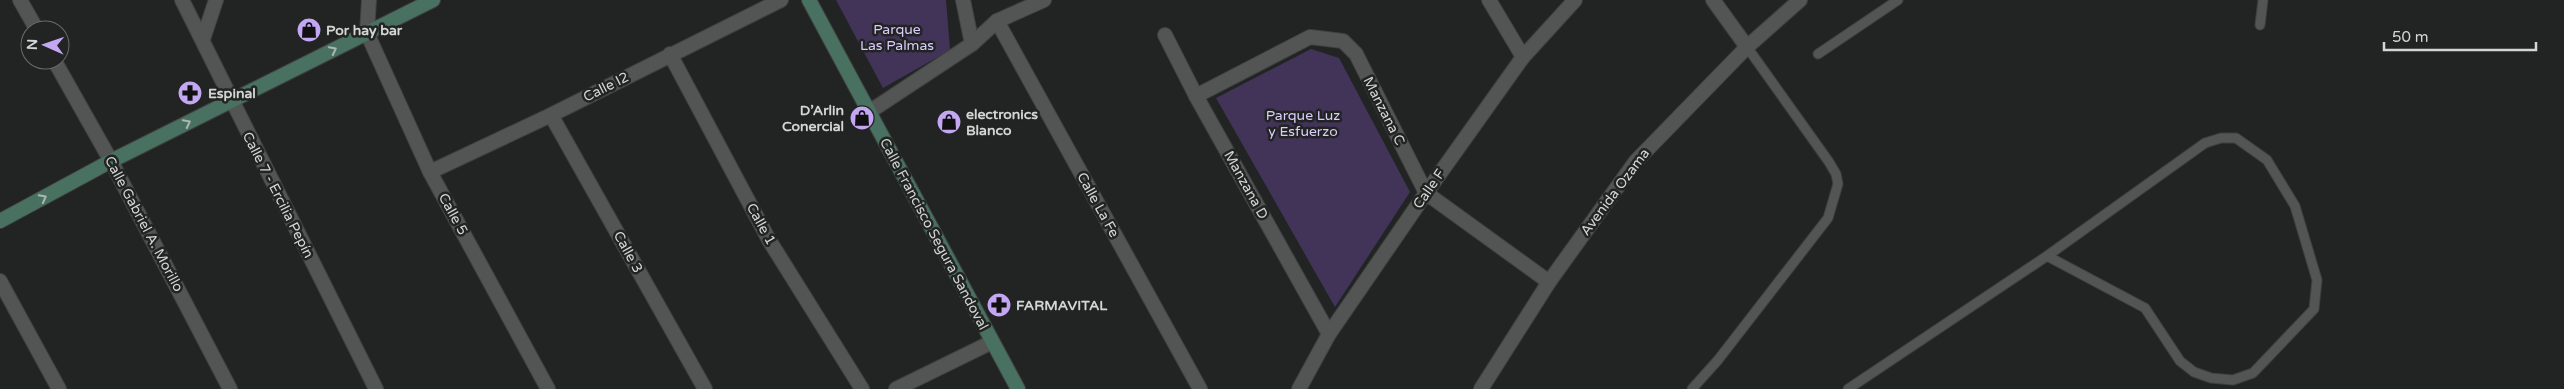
<svg xmlns="http://www.w3.org/2000/svg" width="2564" height="389" viewBox="0 0 2564 389" font-family="'Varela Round',sans-serif">
<rect width="100%" height="100%" fill="#212422"/>
<g fill="#423459">
<path d="M836,0H946L950,50L883,88Z"/>
<path d="M1311,49L1339,58L1410,192L1335,307L1216,98Z"/>
</g>
<g fill="none" stroke-linecap="round" stroke-linejoin="round">
<defs>
<g id="service">
<path d="M2260,25L2263,0"/>
<path d="M1818,54L1898,0"/>
<path d="M1692,389L1718,360L1828,218L1838,184L1836,174L1829,162L1747,47"/>
<path d="M1848,389L2047,256L2205,143L2221,138H2236L2267,160L2295,206L2317,280L2314,309L2253,373L2233,380L2211,378L2194,372L2180,361L2145,308L2047,256"/>
</g>
<g id="minor">
<path d="M20,0L37,30"/>
<path d="M182,0L376,389"/>
<path d="M369,0L367,33L430,172L548,389"/>
<path d="M963,0L972,44"/>
<path d="M1489,0L1523,57"/>
<path d="M1713,0L1747,47"/>
<path d="M997,21L1200,389"/>
<path d="M1165,35L1196,96L1329,334"/>
<path d="M203,39L216,0"/>
<path d="M670,54L769,240L862,389"/>
<path d="M54,60L111,161L230,389"/>
<path d="M1196,96L1310,37L1343,41L1356,54L1426,193L1549,282"/>
<path d="M869,112L972,44L997,21L1044,0"/>
<path d="M551,115L705,389"/>
<path d="M430,172L551,115L781,0"/>
<path d="M0,281L59,389"/>
<path d="M896,389L992,342"/>
<path d="M1299,389L1329,334L1426,193L1523,57L1575,0"/>
<path d="M1481,389L1549,282L1636,161L1747,47L1800,0"/>
</g>
<g id="secondary">
<path d="M809,0L1018,389"/>
<path d="M0,221L111,161L433,0"/>
</g>
</defs>
<use href="#service" stroke="#3f4140" stroke-width="11"/>
<use href="#minor" stroke="#3f4140" stroke-width="16"/>
<use href="#secondary" stroke="#3f4140" stroke-width="16"/>
<use href="#service" stroke="#525554" stroke-width="9"/>
<use href="#minor" stroke="#525554" stroke-width="14"/>
<use href="#secondary" stroke="#497161" stroke-width="14"/>
</g>
<defs><path id="oneway-chevron" d="M-2-3.5L2.5 0L-2 3.5" fill="none" stroke-width="1.6" stroke-linecap="round" stroke-linejoin="round" transform="scale(1.25)"/></defs>
<g stroke="#aab8b2">
<use href="#oneway-chevron" transform="translate(333 50) rotate(-27)"/>
<use href="#oneway-chevron" transform="translate(187 123) rotate(-27)"/>
<use href="#oneway-chevron" transform="translate(43 198) rotate(-28)"/>
</g>
<defs>
<symbol id="shop-disc" viewBox="-11 -11 22 22"><circle r="9.5" fill="#c3a7f2" stroke="#212422"/><path d="M-5-2.5h2.3a2.7 3.5 0 0 1 5.4 0H5L5.5 6h-11ZM-1.5-2.5h3a1.5 2.3 0 0 0-3 0Z" fill="#111"/></symbol>
<symbol id="pharmacy-disc" viewBox="-11 -11 22 22"><circle r="9.5" fill="#c3a7f2" stroke="#212422"/><path d="M-2-6h4v4h4v4h-4v4h-4v-4h-4v-4h4Z" fill="#111"/></symbol>
</defs>
<g fill-rule="evenodd">
<use href="#shop-disc" x="295" y="16" width="28" height="28"/>
<use href="#pharmacy-disc" x="176" y="79" width="28" height="28"/>
<use href="#shop-disc" x="848" y="104" width="28" height="28"/>
<use href="#shop-disc" x="935" y="108" width="28" height="28"/>
<use href="#pharmacy-disc" x="985" y="291" width="28" height="28"/>
</g>
<g text-anchor="middle" dominant-baseline="central" stroke-width="5" stroke-linejoin="round" paint-order="stroke">
<g font-size="14" fill="#ddcbfd" stroke="#212422">
<text x="897" y="29">Parque<tspan x="897" dy="16">Las Palmas</tspan></text>
<text x="1303" y="115">Parque Luz<tspan x="1303" dy="16">y Esfuerzo</tspan></text>
</g>
<g font-size="14" font-weight="bold" fill="#d4d6d5" stroke="#212422" text-anchor="start">
<text x="326" y="30">Por hay bar</text>
<text x="208" y="93">Espinal</text>
<text x="844" y="110" text-anchor="end">D’Arlin<tspan x="844" dy="16">Conercial</tspan></text>
<text x="966" y="114">electronics<tspan x="966" dy="16">Blanco</tspan></text>
<text x="1016" y="305">FARMAVITAL</text>
</g>
<g font-size="14" fill="#d4d6d5" stroke="#212422">
<text transform="translate(606 87) rotate(-27)">Calle I2</text>
<text transform="translate(1384 111) rotate(63)">Manzana C</text>
<text transform="translate(1246 185) rotate(61)">Manzana D</text>
<text transform="translate(1429 189) rotate(-55)">Calle F</text>
<text transform="translate(1615 192) rotate(-53)">Avenida Ozama</text>
<text transform="translate(278 195) rotate(63)">Calle 7 - Ercilia Pepín</text>
<text transform="translate(1098 205) rotate(61)">Calle La Fe</text>
<text transform="translate(453 214) rotate(61)">Calle 5</text>
<text transform="translate(144 224) rotate(62)">Calle Gabriel A. Morillo</text>
<text transform="translate(761 224) rotate(61)">Calle 1</text>
<text transform="translate(934 234) rotate(62)">Calle Francisco Segura Sandoval</text>
<text transform="translate(628 252) rotate(61)">Calle 3</text>
</g>
</g>
<g transform="translate(45 45) rotate(272)"><circle r="24" fill="#212422" stroke="#696b6a"/>
<path d="M0-4L9 19L0 12L-9 19Z" fill="#c3a7f2"/>
<text y="-8" font-size="14" font-weight="bold" text-anchor="middle" fill="#d4d6d5">N</text>
</g>
<path d="M2384 42v8h152v-8" fill="none" stroke="#d4d6d5" stroke-width="2.5"/>
<text x="2392" y="42" font-size="15" fill="#d4d6d5" stroke="#212422" stroke-width="4" paint-order="stroke">50 m</text>
</svg>
